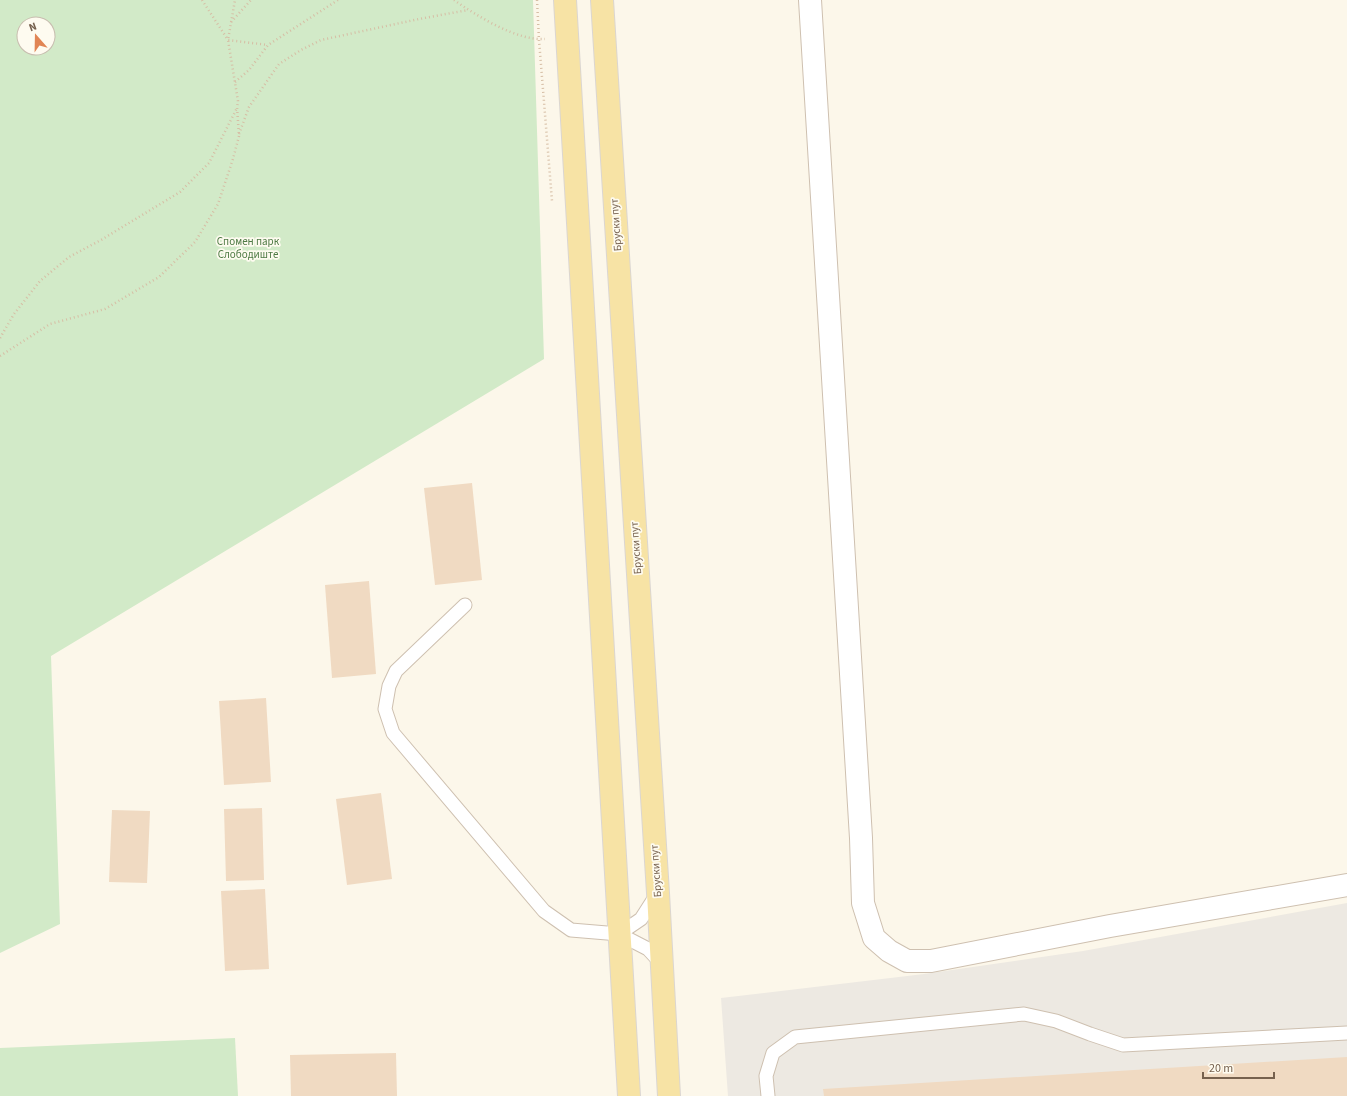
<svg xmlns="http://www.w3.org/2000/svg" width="1347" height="1096" viewBox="0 0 1347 1096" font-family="'Source Sans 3',sans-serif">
<rect width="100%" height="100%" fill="#fcf7ea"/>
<path fill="#ede9e2" d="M1347,903V1096H728L721,998L924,974L1083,951Z"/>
<g fill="#d2eac8" fill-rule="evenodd">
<path d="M0,0H533L544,359L51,656L60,924L0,953ZM24,24H48V48H24Z"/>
<path d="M235,1038L238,1096H0V1048Z"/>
</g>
<g fill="#f0dac2">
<path d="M472,483L482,580L435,585L424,488Z"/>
<path d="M369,581L376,674L332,678L325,585Z"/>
<path d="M266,698L271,782L224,785L219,701Z"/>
<path d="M381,793L392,879L347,885L336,799Z"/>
<path d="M262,808L264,880L226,881L224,809Z"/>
<path d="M112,810L150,811L147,883L109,882Z"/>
<path d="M265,889L269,969L225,971L221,891Z"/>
<path d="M396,1053L397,1096H291L290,1055Z"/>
<path d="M1347,1057V1096H824L823,1089Z"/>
</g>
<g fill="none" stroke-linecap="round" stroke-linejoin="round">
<defs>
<g id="service">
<path d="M465,605L396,671L389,686L385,709L393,733L544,911L571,930L619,934L648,949L661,963"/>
<path d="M619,934L641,919L657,894"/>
<path d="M768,1096L766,1076L773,1053L795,1037L1024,1014L1056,1021L1090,1034L1123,1045L1347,1033"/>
</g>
<path id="minor" d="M810,0L861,838L863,903L874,938L889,951L907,961H931L1110,926L1347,885"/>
<g id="primary">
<path d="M565,0L629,1096"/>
<path d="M602,0L658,893L669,1096"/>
</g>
</defs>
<use href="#service" stroke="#cec0b0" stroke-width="15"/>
<use href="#minor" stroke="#cec0b0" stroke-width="24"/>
<use href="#primary" stroke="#dbd6d1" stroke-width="24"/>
<g stroke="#d6bea5" stroke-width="2.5" stroke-dasharray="1 3" stroke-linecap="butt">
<path d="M202,0L228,40L268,45"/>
<path d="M454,0C477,16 517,41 545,39"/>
<path d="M537,0L539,40L552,201"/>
<path d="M231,22L251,0"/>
<path d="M235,82L249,70L268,45L338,0"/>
<path d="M239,134L249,107L279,64L301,50L321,40L419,19L468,10"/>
<path d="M0,338L14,314L40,281L69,257L101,240L180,192L209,163L237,108"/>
<path d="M0,356L50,324L105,309L159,277L195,242L218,204L233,159L239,136L237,107L238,101L228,40L235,0"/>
</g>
<use href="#service" stroke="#fff" stroke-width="13"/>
<use href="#minor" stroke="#fff" stroke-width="22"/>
<use href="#primary" stroke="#f7e3a5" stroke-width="22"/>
</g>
<g text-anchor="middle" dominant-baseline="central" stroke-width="3.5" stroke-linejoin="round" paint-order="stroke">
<g font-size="11" fill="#76614e" stroke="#fefbf0">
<text transform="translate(616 225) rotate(-94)">Бруски пут</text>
<text transform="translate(636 548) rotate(-94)">Бруски пут</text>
<text transform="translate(656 871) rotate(-94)">Бруски пут</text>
</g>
<g font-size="11" fill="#4f7b45" stroke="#fefbf0">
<text x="248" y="241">Спомен парк<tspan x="248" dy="13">Слободиште</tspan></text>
</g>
</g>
<g transform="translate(36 36) rotate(340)"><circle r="19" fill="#fefbf0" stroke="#c8bdaf"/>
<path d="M0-3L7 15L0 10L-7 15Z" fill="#e18554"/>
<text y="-6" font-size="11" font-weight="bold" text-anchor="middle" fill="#76614e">N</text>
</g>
<path d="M1203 1072v6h71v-6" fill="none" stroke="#76614e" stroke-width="2"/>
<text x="1209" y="1072" font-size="12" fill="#76614e" stroke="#fefbf0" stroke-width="3" paint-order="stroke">20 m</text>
</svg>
